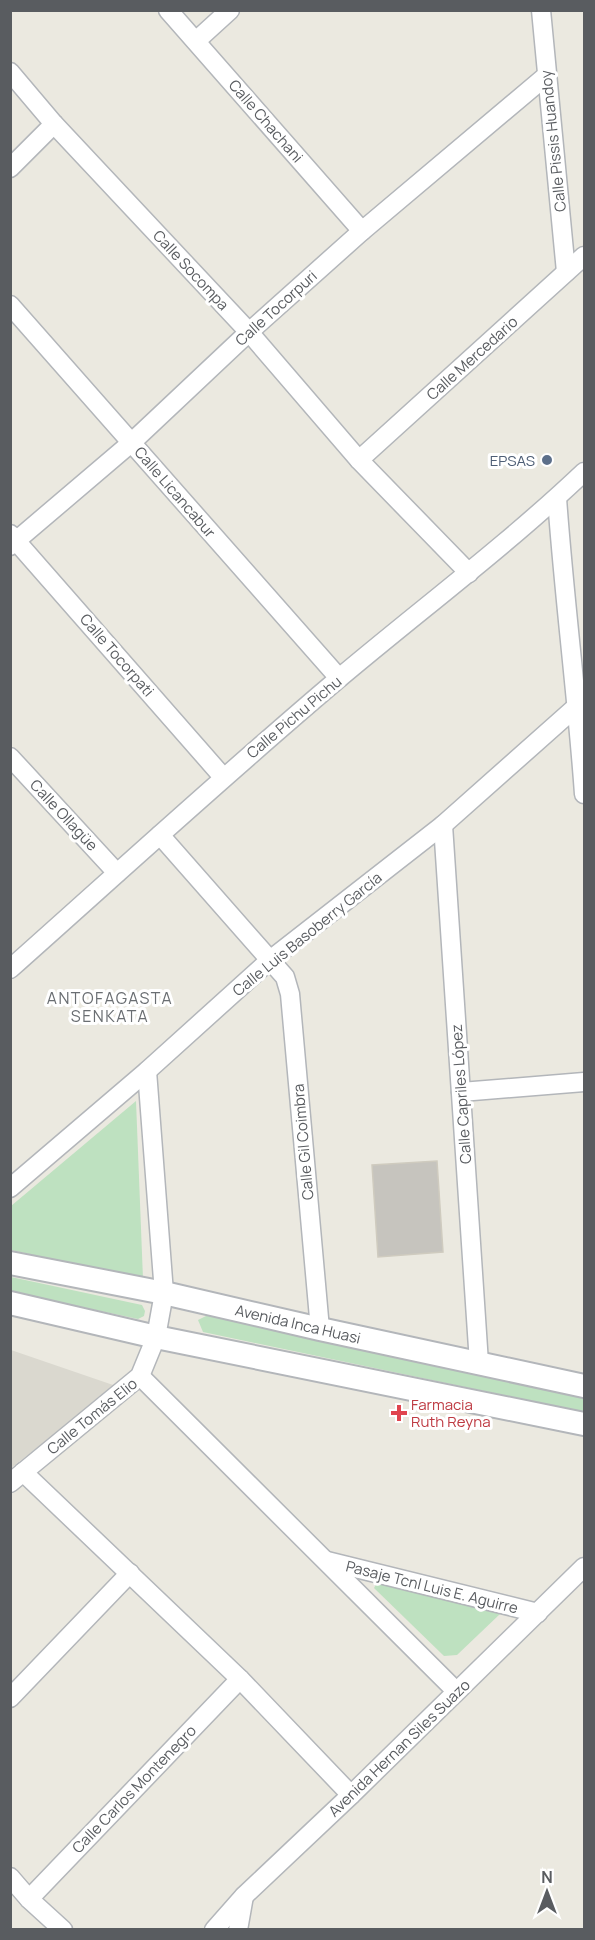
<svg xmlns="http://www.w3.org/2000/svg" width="595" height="1940" viewBox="0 0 595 1940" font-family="Manrope,sans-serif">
<rect width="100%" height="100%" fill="#ebe9e0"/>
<path fill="#dad8cf" d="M11,1350L116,1386L11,1468Z"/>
<g fill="#bee1c0">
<path d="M136,1101L143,1279L11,1250V1206Z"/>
<path d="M11,1277L142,1305L145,1311L144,1316L138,1319L11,1292Z"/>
<path d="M208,1315L584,1397V1412L203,1332L198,1320Z"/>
<path d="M378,1581L494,1607L500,1614L457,1655L444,1656L374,1588Z"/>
</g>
<path fill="#c6c4be" stroke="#cfcbbf" stroke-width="1.5" d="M437,1161L443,1252L378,1257L372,1165Z"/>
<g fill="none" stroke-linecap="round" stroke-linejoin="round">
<defs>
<g id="minor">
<path d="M168,10L362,231"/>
<path d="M541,10L566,272"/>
<path d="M196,41L230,10"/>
<path d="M10,72L54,124L249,332L359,460L469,573"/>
<path d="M10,168L54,124"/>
<path d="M10,305L339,678"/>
<path d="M359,460L584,256"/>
<path d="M557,498C564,597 577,695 584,794"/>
<path d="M10,534L223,777"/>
<path d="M10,546L131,443L249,332L362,231L546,76"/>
<path d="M10,757L117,873"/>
<path d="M443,825L479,1363"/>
<path d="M160,835L285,977L290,994L320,1329"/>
<path d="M10,969C119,872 226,774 337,680C420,610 506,546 584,472"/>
<path d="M461,1092L584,1082"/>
<path d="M10,1188L147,1071L270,960L443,825L577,706"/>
<path d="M140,1376L456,1691"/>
<path d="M23,1472L240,1679L351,1795"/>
<path d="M10,1483L140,1376L156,1337L164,1293L147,1071"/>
<path d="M327,1561L538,1613"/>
<path d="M10,1698L130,1573"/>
<path d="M10,1877L29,1899L63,1930"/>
<path d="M29,1899L240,1679"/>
<path d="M214,1930L244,1896L351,1795L584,1567"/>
<path d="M238,1930L244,1896"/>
</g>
<g id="tertiary">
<path d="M10,1263L164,1293L320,1329L584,1386"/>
<path d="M10,1303L156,1337L584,1424"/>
</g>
</defs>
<use href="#minor" stroke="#b3b6ba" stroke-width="21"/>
<use href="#tertiary" stroke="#b3b6ba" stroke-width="26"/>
<use href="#minor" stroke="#fff" stroke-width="18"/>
<use href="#tertiary" stroke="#fff" stroke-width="22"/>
</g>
<circle fill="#5c6f8a" stroke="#fff" stroke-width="2" cx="547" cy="460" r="6"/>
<path fill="#e0444e" stroke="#fff" stroke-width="2" d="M396 1404h6v6h6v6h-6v6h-6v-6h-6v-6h6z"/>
<g text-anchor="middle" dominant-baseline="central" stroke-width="6" stroke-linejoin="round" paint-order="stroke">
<g font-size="15" fill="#595c60" stroke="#fff">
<text transform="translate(266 121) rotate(49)">Calle Chachani</text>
<text transform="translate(553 141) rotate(-96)">Calle Pissis Huandoy</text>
<text transform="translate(191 270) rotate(47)">Calle Socompa</text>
<text transform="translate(276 308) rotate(-42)">Calle Tocorpuri</text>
<text transform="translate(472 358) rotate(-42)">Calle Mercedario</text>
<text transform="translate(175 492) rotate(49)">Calle Licancabur</text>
<text transform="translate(117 655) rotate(49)">Calle Tocorpati</text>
<text transform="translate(294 717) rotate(-40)">Calle Pichu Pichu</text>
<text transform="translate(64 815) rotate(47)">Calle Ollagüe</text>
<text transform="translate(307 934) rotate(-39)">Calle Luis Basoberry García</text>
<text transform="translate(461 1094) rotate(-94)">Calle Capriles López</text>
<text transform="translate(303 1142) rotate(-95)">Calle Gil Coimbra</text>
<text transform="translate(298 1324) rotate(13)">Avenida Inca Huasi</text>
<text transform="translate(92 1416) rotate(-39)">Calle Tomás Elio</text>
<text transform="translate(432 1587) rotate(14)">Pasaje Tcnl Luis E. Aguirre</text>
<text transform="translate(399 1748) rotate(-44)">Avenida Hernan Siles Suazo</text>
<text transform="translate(134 1789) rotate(-46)">Calle Carlos Montenegro</text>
</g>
<g font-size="15" fill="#4e5e75" stroke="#fff" text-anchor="end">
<text x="535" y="460">EPSAS</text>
</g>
<g font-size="15" fill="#be3a42" stroke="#fff" text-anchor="start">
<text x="411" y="1404">Farmacia<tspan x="411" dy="17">Ruth Reyna</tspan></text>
</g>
<g font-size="16" letter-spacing="1.5" fill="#6a6e72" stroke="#fff">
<text x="110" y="998">ANTOFAGASTA<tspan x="110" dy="18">SENKATA</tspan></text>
</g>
</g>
<rect width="595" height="1940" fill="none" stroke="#595c60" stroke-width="24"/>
<g transform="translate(547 1892)" stroke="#ffffff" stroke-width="4.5" paint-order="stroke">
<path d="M0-4.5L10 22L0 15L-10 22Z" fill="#595c60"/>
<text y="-9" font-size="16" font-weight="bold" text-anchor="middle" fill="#595c60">N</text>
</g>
</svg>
